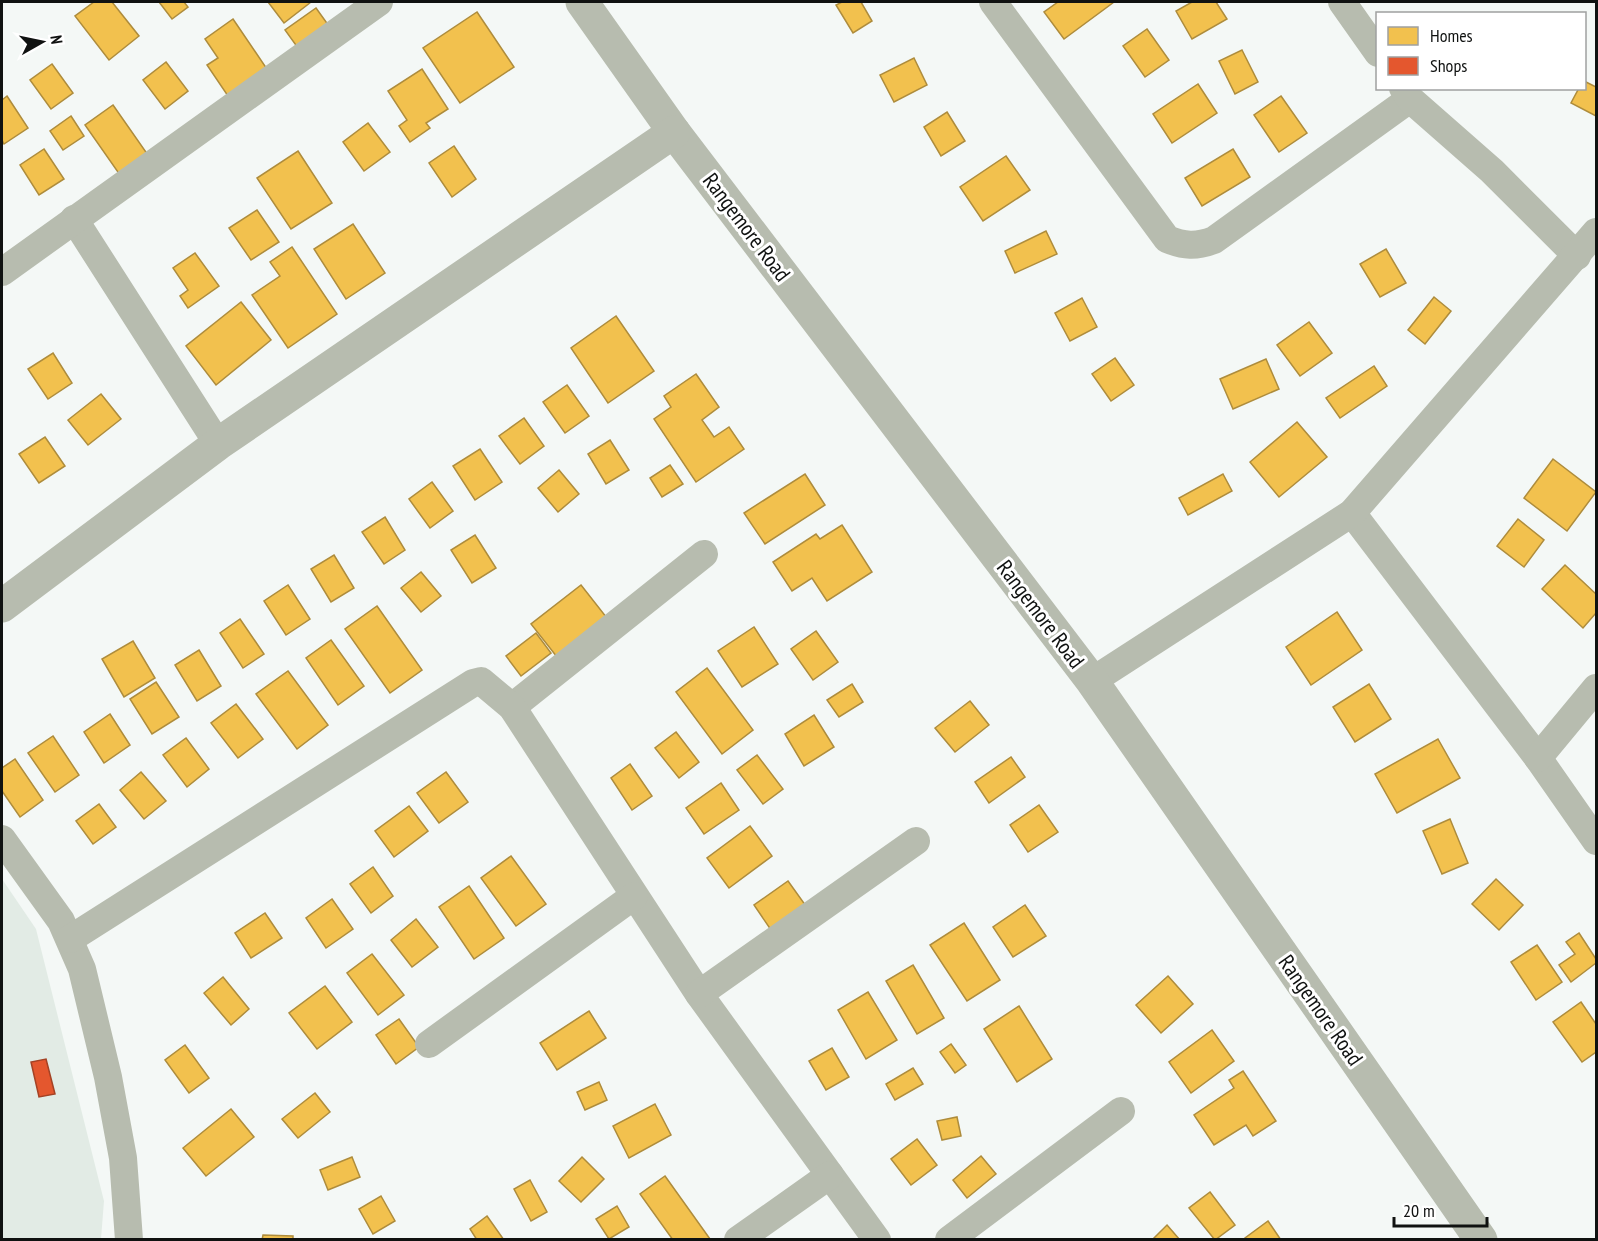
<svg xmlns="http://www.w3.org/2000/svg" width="1598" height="1241" viewBox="0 0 1598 1241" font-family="'PT Sans Narrow',sans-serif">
<rect width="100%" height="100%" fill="#f4f8f6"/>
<path fill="#e2ebe5" d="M2,879L36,929L104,1201L101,1239H2Z"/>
<g fill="#f2c14e" stroke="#ae8c3c" stroke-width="1.5">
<path d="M94,2H112L139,36L109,60L75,16Z"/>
<path d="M159,2H184L188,7L172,19Z"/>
<path d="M268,2H311L284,23Z"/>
<path d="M842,2H861L872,21L853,33L836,5Z"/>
<path d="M1058,2H1114L1064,39L1044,12Z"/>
<path d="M1192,2H1216L1227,19L1192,39L1176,11Z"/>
<path d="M316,8L329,26L298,48L285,30Z"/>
<path d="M477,12L514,67L460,103L423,48Z"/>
<path d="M233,19L269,72L230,99L207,65L218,58L205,39Z"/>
<path d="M1147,29L1169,60L1145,77L1123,46Z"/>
<path d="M1242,50L1258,82L1235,94L1219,61Z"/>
<path d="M914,58L927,85L894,102L880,75Z"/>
<path d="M166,62L188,91L165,109L143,80Z"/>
<path d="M52,64L73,93L51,109L30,80Z"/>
<path d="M422,69L448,109L426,123L430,128L410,142L399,126L407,120L388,91Z"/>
<path d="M1584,81L1596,87V116L1571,103L1579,88H1584Z"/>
<path d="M1198,84L1217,113L1172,143L1153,114Z"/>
<path d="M7,96L28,128L4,144L2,140V100Z"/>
<path d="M1281,96L1307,133L1279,152L1254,115Z"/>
<path d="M113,105L148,155L120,175L85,125Z"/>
<path d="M947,112L965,141L941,156L924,127Z"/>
<path d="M71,116L84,136L63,150L50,131Z"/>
<path d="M368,123L390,152L364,171L343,142Z"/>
<path d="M454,146L476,179L452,197L429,163Z"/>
<path d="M44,149L64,179L39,195L20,165Z"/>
<path d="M1233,149L1250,177L1202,206L1185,178Z"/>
<path d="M298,151L332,203L291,229L257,178Z"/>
<path d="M1006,156L1030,190L983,221L960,187Z"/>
<path d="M257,210L279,242L251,260L229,228Z"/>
<path d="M353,224L385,273L346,299L314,249Z"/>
<path d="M1046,231L1057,254L1015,273L1005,251Z"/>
<path d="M292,247L337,314L288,348L252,295L280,276L270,262Z"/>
<path d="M1386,249L1406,283L1380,297L1360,264Z"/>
<path d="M195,253L219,286L188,308L180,296L188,290L173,268Z"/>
<path d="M1434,297L1451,311L1425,344L1408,330Z"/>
<path d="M1082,298L1097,327L1070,341L1055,313Z"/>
<path d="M241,302L271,340L216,385L186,346Z"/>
<path d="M616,316L654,371L608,403L571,348Z"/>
<path d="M1309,322L1332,353L1300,376L1277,345Z"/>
<path d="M53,353L72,383L48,399L28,369Z"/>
<path d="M1115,358L1134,385L1111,401L1092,374Z"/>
<path d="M1266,359L1279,389L1233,409L1220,379Z"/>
<path d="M1374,366L1387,386L1340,418L1326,398Z"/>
<path d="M696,374L719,407L702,420L714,437L729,427L744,449L696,482L654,419L671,407L664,396Z"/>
<path d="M567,385L589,416L565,433L543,402Z"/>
<path d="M101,394L121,419L88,445L68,420Z"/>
<path d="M524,418L544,446L520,464L499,436Z"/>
<path d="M1297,422L1327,457L1279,497L1250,462Z"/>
<path d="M45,437L65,466L39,483L19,454Z"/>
<path d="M610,440L629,470L606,484L588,454Z"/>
<path d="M480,449L502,482L475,500L453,466Z"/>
<path d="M1553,459L1596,492L1567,531L1524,498Z"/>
<path d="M670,465L683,484L662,497L650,478Z"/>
<path d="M559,470L579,494L558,512L538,488Z"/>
<path d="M805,474L825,505L765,544L744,513Z"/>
<path d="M1223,474L1232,491L1188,515L1179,498Z"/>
<path d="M432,482L453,511L430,528L409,499Z"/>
<path d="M385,517L405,550L384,564L362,532Z"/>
<path d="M1518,519L1544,540L1524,567L1497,546Z"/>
<path d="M842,525L872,572L827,601L812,578L792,591L773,562L816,534L820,539Z"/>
<path d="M475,535L496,568L472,583L451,550Z"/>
<path d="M334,555L354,588L331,602L311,569Z"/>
<path d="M1565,565L1596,594V613L1583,628L1542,589Z"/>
<path d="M421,572L441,596L421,612L401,588Z"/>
<path d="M288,585L310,619L286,635L264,601Z"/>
<path d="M581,585L607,618L557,657L531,624Z"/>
<path d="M377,606L422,670L390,693L345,629Z"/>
<path d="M1337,612L1362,650L1311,685L1286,647Z"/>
<path d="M240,619L264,654L243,668L220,633Z"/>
<path d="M754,627L778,664L742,687L718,651Z"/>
<path d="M816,631L838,662L813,680L791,649Z"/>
<path d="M536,633L551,653L521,676L506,656Z"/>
<path d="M331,640L364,686L338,705L306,658Z"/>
<path d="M133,641L155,678L124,697L102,659Z"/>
<path d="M199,650L221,686L197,701L175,665Z"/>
<path d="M707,668L753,730L722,754L676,692Z"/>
<path d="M288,671L328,725L297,749L256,694Z"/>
<path d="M156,682L179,717L152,734L130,699Z"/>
<path d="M852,684L863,702L839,717L827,700Z"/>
<path d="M1369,684L1391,719L1355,742L1333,707Z"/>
<path d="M970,701L989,725L955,752L935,728Z"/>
<path d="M236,704L263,739L238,758L211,723Z"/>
<path d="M110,714L130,745L104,763L84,732Z"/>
<path d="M814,715L834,747L804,766L785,734Z"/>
<path d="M676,732L699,762L679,778L655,748Z"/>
<path d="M53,736L79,775L55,792L28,753Z"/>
<path d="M186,738L209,769L187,787L163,755Z"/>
<path d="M1438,739L1460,778L1397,813L1375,774Z"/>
<path d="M757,755L783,789L763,804L737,770Z"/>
<path d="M1011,757L1025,777L989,803L975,782Z"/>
<path d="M15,759L43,800L20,817L2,791V768Z"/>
<path d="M630,764L652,796L632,810L611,778Z"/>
<path d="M141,772L166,801L144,819L120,790Z"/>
<path d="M446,772L468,802L439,823L417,793Z"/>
<path d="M721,783L739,810L704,834L686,808Z"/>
<path d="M99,804L116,827L93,844L76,821Z"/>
<path d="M1039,805L1058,832L1028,852L1010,825Z"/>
<path d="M409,806L428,831L394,857L375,831Z"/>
<path d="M1450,819L1468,863L1442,874L1423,831Z"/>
<path d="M750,826L772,856L729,888L707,858Z"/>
<path d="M511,856L546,904L516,926L481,878Z"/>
<path d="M373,867L393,896L371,913L350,884Z"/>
<path d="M1496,879L1523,905L1499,930L1472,904Z"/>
<path d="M788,881L806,906L771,930L754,905Z"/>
<path d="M469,886L504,938L474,959L439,907Z"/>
<path d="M332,899L353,929L326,948L306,918Z"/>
<path d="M1025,905L1046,936L1013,957L993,927Z"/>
<path d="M265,913L282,938L251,958L235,933Z"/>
<path d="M416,919L438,947L412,967L391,940Z"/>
<path d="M964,923L1000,980L967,1001L930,945Z"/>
<path d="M1579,933L1596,959V963L1571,982L1559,965L1575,954L1566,942Z"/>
<path d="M1537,945L1562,982L1536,1000L1511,962Z"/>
<path d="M372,954L404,995L378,1015L347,973Z"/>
<path d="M913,965L944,1018L917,1034L886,981Z"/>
<path d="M1168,976L1193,1004L1161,1033L1136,1005Z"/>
<path d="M223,977L249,1009L231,1025L204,993Z"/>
<path d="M325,986L352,1022L317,1049L289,1013Z"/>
<path d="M868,992L897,1040L866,1059L838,1010Z"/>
<path d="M1581,1002L1596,1024V1052L1582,1062L1553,1022Z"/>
<path d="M1019,1006L1052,1059L1017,1082L984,1029Z"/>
<path d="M589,1011L606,1038L557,1070L540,1043Z"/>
<path d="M399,1019L419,1047L396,1064L376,1035Z"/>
<path d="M1212,1030L1234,1061L1191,1093L1169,1062Z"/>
<path d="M951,1044L966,1065L955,1073L940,1052Z"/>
<path d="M185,1045L209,1078L189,1093L165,1060Z"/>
<path d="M832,1048L849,1077L826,1090L809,1061Z"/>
<path d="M913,1068L923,1084L895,1100L886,1084Z"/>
<path d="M1243,1071L1276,1121L1253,1136L1246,1125L1214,1145L1194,1115L1234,1088L1229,1080Z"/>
<path d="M599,1082L607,1100L585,1110L577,1092Z"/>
<path d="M315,1093L330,1112L298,1138L282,1119Z"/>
<path d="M655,1104L671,1135L629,1158L613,1126Z"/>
<path d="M231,1109L254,1137L206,1176L183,1148Z"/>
<path d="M957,1117L961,1136L942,1140L937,1121Z"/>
<path d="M917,1139L937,1165L911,1185L891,1159Z"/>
<path d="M981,1156L996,1174L967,1198L953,1180Z"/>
<path d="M352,1157L360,1177L328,1190L320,1170Z"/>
<path d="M582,1157L604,1179L581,1202L559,1181Z"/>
<path d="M665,1176L710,1239V1240H673L640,1194Z"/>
<path d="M530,1180L547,1212L531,1221L514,1189Z"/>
<path d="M1210,1192L1235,1225L1215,1240L1189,1208Z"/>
<path d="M381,1196L395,1221L373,1234L359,1209Z"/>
<path d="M617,1206L629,1227L609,1239L596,1219Z"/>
<path d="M487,1216L504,1240H477L470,1229Z"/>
<path d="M1268,1221L1281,1240H1246L1245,1238Z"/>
<path d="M1167,1225L1180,1240H1152Z"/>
<path d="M263,1235L293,1236V1240H262Z"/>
</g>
<path fill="#e4572e" stroke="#a44225" stroke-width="1.5" d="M46,1059L55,1094L39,1097L31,1062Z"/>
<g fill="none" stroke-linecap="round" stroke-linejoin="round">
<g stroke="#b7bcaf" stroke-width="28">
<path d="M993,2L1167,239C1184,246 1196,247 1214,240L1410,99"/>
<path d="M1342,2L1378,53"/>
<path d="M1403,88L1410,99L1492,171L1577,256"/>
<path d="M74,219L218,444"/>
<path d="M2,272L379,2"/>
<path d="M1352,513L1538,758L1596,841"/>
<path d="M1092,681L1352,513L1596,232"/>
<path d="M512,707L704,554"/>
<path d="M1538,758L1596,688"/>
<path d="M2,839L61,921L82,969L108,1077L123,1158L129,1240"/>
<path d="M70,939L473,683L481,681L512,707L699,994L877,1240"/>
<path d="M699,994L916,841"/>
<path d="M429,1044L634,896"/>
<path d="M738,1240L830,1175"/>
<path d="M949,1240L1121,1111"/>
</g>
<g stroke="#b7bcaf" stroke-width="33">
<path d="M582,2L674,132L1092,681L1481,1240"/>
<path d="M2,606L218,444L674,132"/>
</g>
</g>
<g text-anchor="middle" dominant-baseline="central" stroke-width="6" stroke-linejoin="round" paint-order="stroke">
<g font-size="22" fill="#101211" stroke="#fff">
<text transform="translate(747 227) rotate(53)">Rangemore Road</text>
<text transform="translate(1041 614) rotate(53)">Rangemore Road</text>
<text transform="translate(1321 1010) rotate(55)">Rangemore Road</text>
</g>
</g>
<rect width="1598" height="1241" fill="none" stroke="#101211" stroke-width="6"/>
<rect x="1376" y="12" width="210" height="78" fill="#ffffff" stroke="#9fa0a0" stroke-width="1.5"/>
<rect x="1388" y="27" width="30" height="18" fill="#f2c14e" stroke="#9fa0a0" stroke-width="1.5"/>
<text x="1430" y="42" font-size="18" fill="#101211">Homes</text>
<rect x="1388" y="57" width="30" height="18" fill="#e4572e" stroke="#9fa0a0" stroke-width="1.5"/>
<text x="1430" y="72" font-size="18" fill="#101211">Shops</text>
<g transform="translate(42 42) rotate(81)" stroke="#ffffff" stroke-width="4.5" paint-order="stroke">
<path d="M0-4.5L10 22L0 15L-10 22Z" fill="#101211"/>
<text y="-9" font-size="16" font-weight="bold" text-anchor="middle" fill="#101211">N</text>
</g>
<path d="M1394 1217v9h93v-9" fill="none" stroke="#101211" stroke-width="3"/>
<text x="1403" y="1217" font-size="18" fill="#101211" stroke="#ffffff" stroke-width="4.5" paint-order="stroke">20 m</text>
</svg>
